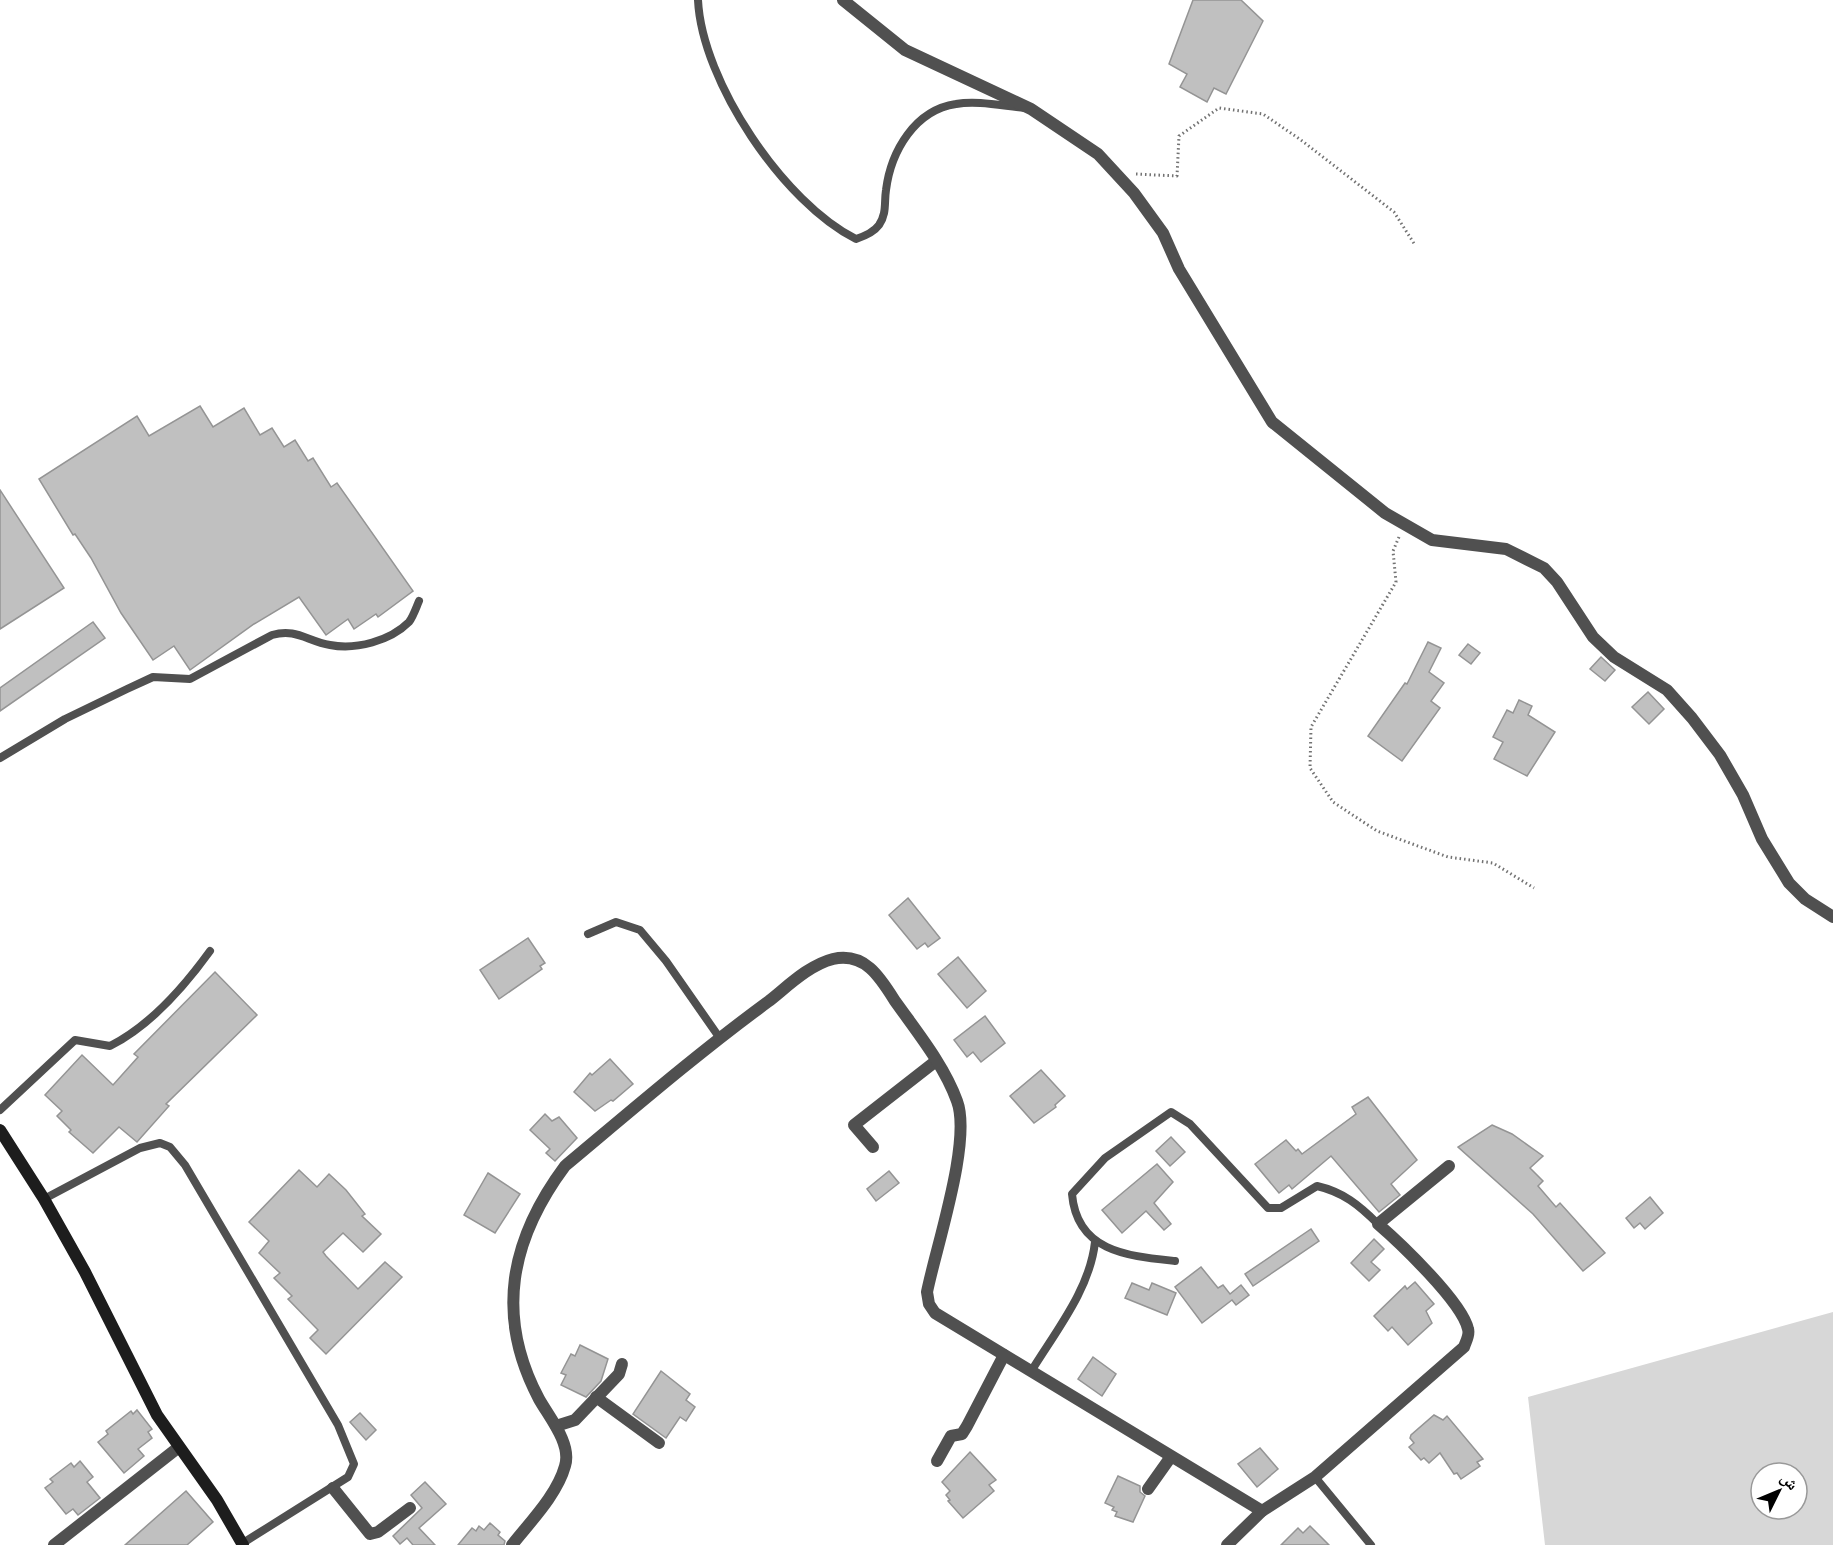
<svg xmlns="http://www.w3.org/2000/svg" width="1833" height="1545" viewBox="0 0 1833 1545" font-family="'Public Sans','Noto Naskh Arabic',sans-serif">
<rect width="100%" height="100%" fill="#fff"/>
<path fill="#d7d7d7" fill-rule="evenodd" d="M1833,1312V1545H1545L1528,1397ZM1761,1473H1797V1509H1761Z"/>
<g fill="#c0c0c0" stroke="#949494" stroke-width="1.5">
<path d="M1193,0H1241L1263,21L1226,94L1214,88L1207,102L1180,87L1187,74L1169,64Z"/>
<path d="M200,406L213,427L244,408L260,435L272,428L284,447L295,440L308,461L313,458L331,487L337,483L413,591L378,617L376,614L354,629L348,619L326,635L299,597L254,624L190,670L174,646L153,660L121,613L91,558L75,534L73,535L39,479L137,416L149,436Z"/>
<path d="M0,490L64,588L0,629Z"/>
<path d="M93,622L105,638L0,711V688Z"/>
<path d="M1428,642L1441,648L1429,672L1444,683L1431,701L1440,708L1402,761L1368,736L1405,683L1407,684Z"/>
<path d="M1468,644L1480,653L1471,664L1459,655Z"/>
<path d="M1601,657L1615,670L1605,681L1590,669Z"/>
<path d="M1648,692L1664,709L1649,724L1632,707Z"/>
<path d="M1519,700L1532,706L1528,715L1555,732L1527,776L1494,759L1503,742L1493,737L1507,710L1513,713Z"/>
<path d="M908,898L940,938L928,947L925,943L917,949L889,915Z"/>
<path d="M528,938L545,963L540,966L542,969L499,999L480,970Z"/>
<path d="M958,957L986,991L967,1008L938,974Z"/>
<path d="M215,972L257,1015L166,1104L169,1106L137,1142L119,1127L93,1153L69,1132L71,1130L57,1116L62,1111L45,1095L82,1055L113,1085L138,1057L134,1054Z"/>
<path d="M985,1016L1005,1043L981,1062L973,1052L967,1057L954,1040Z"/>
<path d="M610,1059L633,1084L613,1101L611,1100L595,1111L574,1092L590,1073L592,1075Z"/>
<path d="M1041,1070L1065,1096L1055,1105L1056,1107L1034,1123L1010,1096Z"/>
<path d="M1368,1097L1417,1160L1391,1184L1400,1195L1379,1212L1331,1156L1292,1189L1289,1185L1279,1193L1255,1164L1286,1140L1296,1151L1298,1149L1302,1154L1356,1114L1352,1107Z"/>
<path d="M545,1114L552,1121L559,1117L577,1138L555,1161L546,1153L550,1149L530,1130Z"/>
<path d="M1492,1125L1512,1134L1543,1156L1530,1168L1543,1181L1538,1186L1556,1207L1560,1203L1605,1253L1583,1271L1533,1214L1458,1147Z"/>
<path d="M1171,1137L1185,1152L1170,1166L1156,1151Z"/>
<path d="M1157,1164L1173,1182L1154,1203L1171,1224L1164,1230L1146,1211L1122,1233L1102,1210Z"/>
<path d="M299,1170L317,1187L329,1174L346,1190L365,1214L362,1216L381,1234L363,1252L343,1233L323,1252L326,1256L358,1289L385,1262L402,1277L326,1354L310,1338L318,1330L288,1299L292,1296L274,1278L280,1273L259,1253L269,1241L249,1222Z"/>
<path d="M889,1171L899,1183L876,1201L867,1189Z"/>
<path d="M488,1173L520,1194L495,1233L464,1215Z"/>
<path d="M1650,1197L1663,1213L1645,1229L1640,1223L1634,1228L1626,1218Z"/>
<path d="M1311,1229L1319,1241L1253,1286L1245,1274Z"/>
<path d="M1374,1239L1384,1249L1371,1262L1380,1270L1369,1281L1351,1263Z"/>
<path d="M1201,1267L1218,1288L1223,1285L1230,1294L1241,1285L1249,1295L1236,1305L1232,1300L1202,1323L1175,1287Z"/>
<path d="M1415,1282L1434,1304L1426,1311L1432,1323L1408,1345L1392,1327L1388,1331L1374,1316L1405,1286L1407,1289Z"/>
<path d="M1132,1283L1149,1290L1152,1283L1176,1293L1167,1315L1125,1298Z"/>
<path d="M580,1345L608,1359L601,1381L586,1397L561,1385L566,1375L561,1373L571,1354L575,1356Z"/>
<path d="M1093,1357L1116,1374L1102,1396L1078,1379Z"/>
<path d="M661,1371L690,1394L686,1400L695,1407L686,1421L680,1417L666,1438L633,1414Z"/>
<path d="M137,1410L152,1429L148,1432L152,1438L138,1449L144,1456L124,1473L98,1442L108,1434L106,1431L131,1411L133,1414Z"/>
<path d="M360,1413L376,1430L366,1440L350,1422Z"/>
<path d="M1434,1415L1443,1420L1447,1416L1483,1459L1477,1462L1480,1466L1461,1479L1457,1473L1454,1474L1440,1453L1429,1463L1424,1458L1421,1460L1409,1447L1414,1443L1410,1438L1411,1435Z"/>
<path d="M1260,1448L1278,1469L1257,1487L1238,1464Z"/>
<path d="M970,1452L996,1480L989,1485L994,1491L963,1518L948,1501L950,1500L946,1495L950,1491L942,1482Z"/>
<path d="M80,1461L93,1477L87,1482L100,1498L78,1515L73,1509L66,1514L45,1488L53,1482L50,1479L71,1463L74,1467Z"/>
<path d="M1118,1476L1140,1486V1492L1145,1496L1133,1522L1115,1516L1117,1512L1112,1510L1114,1507L1105,1503Z"/>
<path d="M425,1482L446,1504L419,1528L435,1545H413L407,1538L400,1544L393,1536L422,1508L411,1495Z"/>
<path d="M186,1491L213,1522L187,1545H125Z"/>
<path d="M490,1523L500,1532L498,1535L505,1541L504,1545H458L472,1528L476,1531L479,1526L484,1530Z"/>
<path d="M1310,1526L1329,1545H1281L1298,1528L1303,1533Z"/>
</g>
<g fill="none" stroke-linecap="round" stroke-linejoin="round">
<g stroke="#727272" stroke-width="3" stroke-dasharray="1.5 3" stroke-linecap="butt">
<path d="M1136,174L1177,176L1179,136L1219,108L1263,114L1301,140L1394,212L1415,245"/>
<path d="M1399,537L1393,551L1396,582L1311,727L1310,768L1333,802L1377,831L1448,857L1493,863L1534,888"/>
</g>
<g stroke="#505050" stroke-width="8">
<path d="M698,0C702,82 784,203 856,239C865,236 874,232 879,225C887,213 884,203 886,190C891,151 915,110 956,104C977,100 1003,106 1025,108"/>
<path d="M0,758L65,719L127,689L153,677L190,679L272,635C296,628 307,641 330,645C356,650 390,641 409,622C413,617 416,608 419,601"/>
<path d="M588,934L616,922L640,930L666,961L719,1037"/>
<path d="M0,1110L75,1040L110,1046C150,1026 184,987 210,951"/>
<path d="M44,1199L140,1148L160,1143L170,1147L185,1165L338,1425L354,1464L348,1477L243,1543"/>
<path d="M1175,1261C1128,1256 1077,1252 1072,1194L1105,1158L1171,1112L1190,1124L1268,1208H1281L1317,1186C1343,1192 1359,1205 1378,1224"/>
<path d="M1032,1370C1056,1331 1090,1289 1095,1242"/>
<path d="M1315,1477L1371,1545"/>
</g>
<g stroke="#505050" stroke-width="12">
<path d="M843,0L905,50L1031,109L1098,154L1134,193L1163,233L1179,269L1272,422L1385,513L1432,540L1506,549L1544,568L1557,582L1593,637L1614,657L1667,690L1692,718L1720,755L1743,795L1762,839L1789,883L1805,899L1833,917"/>
<path d="M873,1147L854,1125L936,1061"/>
<path d="M596,1397L659,1443"/>
<path d="M556,1426L575,1420L619,1374L622,1364"/>
<path d="M937,1461L951,1436L962,1434L967,1426L1004,1355"/>
<path d="M333,1488L370,1534L378,1532L410,1508"/>
<path d="M1148,1489L1170,1458"/>
<path d="M54,1545L179,1447"/>
<path d="M512,1545C530,1522 557,1495 565,1466C572,1444 549,1417 539,1399C495,1316 510,1240 565,1166C632,1110 698,1053 769,1001C788,986 809,965 833,959C865,952 880,977 895,1001C917,1032 944,1065 957,1101C972,1141 936,1247 927,1292L929,1304L935,1313L1262,1511L1315,1477L1464,1347C1466,1341 1470,1335 1468,1329C1462,1302 1400,1243 1378,1224L1449,1166"/>
<path d="M1227,1545L1262,1511"/>
</g>
<path stroke="#1d1d1d" stroke-width="12" d="M0,1130L44,1199L85,1272L157,1415L217,1500L243,1545"/>
</g>
<g transform="translate(1779 1491) rotate(47)"><circle r="28" fill="#ffffff" stroke="#999999" stroke-width="1.5"/>
<path d="M0-4.5L10 22L0 15L-10 22Z" fill="#000000"/>
<text y="-9" font-size="16" font-weight="bold" text-anchor="middle" fill="#000000">ش</text>
</g>
</svg>
